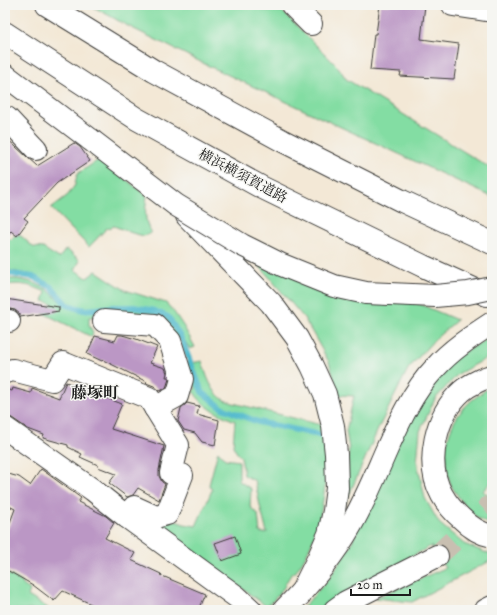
<svg xmlns="http://www.w3.org/2000/svg" width="497" height="615" viewBox="0 0 497 615" font-family="'IM FELL Great Primer','Noto Serif JP',serif">
<rect width="100%" height="100%" fill="#f6f6f2"/>
<filter id="ink" filterUnits="userSpaceOnUse"><feTurbulence type="fractalNoise" baseFrequency=".025" numOctaves="2"/><feDisplacementMap in="SourceGraphic" scale="8" xChannelSelector="R" yChannelSelector="G"/><feConvolveMatrix kernelMatrix="1 2 1 2 8 2 1 2 1" color-interpolation-filters="sRGB"/></filter>
<filter id="wash" filterUnits="userSpaceOnUse"><feTurbulence type="fractalNoise" baseFrequency=".012" numOctaves="4" result="noise"/><feDisplacementMap in="SourceGraphic" scale="16" xChannelSelector="R" yChannelSelector="G"/><feGaussianBlur stdDeviation="0.9" result="paint"/><feColorMatrix in="noise" values="0 0 0 0 0 0 0 0 0 0 0 0 0 0 0 0 0 1.4 0 .05"/><feComposite in="paint" operator="in"/></filter>
<g filter="url(#wash)">
<rect width="100%" height="100%" fill="#f3e8d6"/>
<g fill="#83dda3" stroke="#507c60">
<path d="M90,5H261L262,10L282,11L339,68L346,79L492,169V197L213,68L128,26Z"/>
<path d="M100,159L147,196C145,209 144,221 151,233L144,236L132,233L114,226L106,229L89,247L51,208L68,195L75,185L77,174Z"/>
<path d="M19,234L33,247L43,248L59,258L66,249L80,260L75,270L87,278L96,271L125,290L166,303L174,312L184,327L195,347L190,349L167,315L154,310L134,306L111,305L97,308H84L68,303L52,286L34,275L5,270V236L11,240L15,235L17,236Z"/>
<path d="M257,263L415,302L457,320L434,340L408,369L379,427L345,504L349,449L346,431L354,396L339,395L329,362L304,318Z"/>
<path d="M8,279H17L32,282L47,289L65,306L84,312L114,308L134,309L154,313L167,318L180,338L174,340L110,316L89,317V325L93,332L92,337L41,312L53,304L43,301L46,292C30,285 23,283 5,285V280Z"/>
<path d="M492,336V357L487,358L458,374L435,399L420,431L417,462L425,498L439,523L464,544L492,555V560L412,602L375,598L445,568L431,546L348,591L321,610H301L331,576L350,546L417,399L448,362Z"/>
<path d="M202,361C206,374 211,392 224,400C227,401 230,402 233,403L322,425C323,432 324,439 325,446C329,480 321,528 305,557C302,563 298,568 295,573H292L285,584V586L273,601L266,606L151,522L170,519L184,524L196,526L212,490L209,485L218,451L225,459L239,461V481L251,489L250,507L258,514L260,533H267L260,506L255,481L244,475L241,457L237,453L233,446L235,421C216,413 204,408 193,391L196,388L190,381L186,364Z"/>
<path d="M492,387V481L483,491L489,496L487,498L492,502V525C488,523 484,522 481,520C472,515 465,506 459,498C457,494 453,490 451,485C439,453 448,417 476,397C481,393 486,389 492,387Z"/>
<path d="M5,572L22,582L23,585L30,590L28,596L48,608L47,610H10V609L5,607Z"/>
</g>
<g fill="none" stroke-linecap="round" stroke-linejoin="round">
<path stroke="#4fb9cc" stroke-width="6" d="M5,273L33,277L51,287L67,305L84,310L97,309L113,307H134L154,311L168,317L181,338L202,392L222,408L258,422L320,435"/>
</g>
<g id="blocks">
<g fill="#bb97c5">
<path d="M380,5H425L421,39L459,44L454,79L400,76L401,72L370,70L374,34H376Z"/>
<path d="M5,137L37,166L74,143L80,147L90,161L57,183L24,218L28,221L17,236L11,231L5,237Z"/>
<path d="M5,299L59,307V311L20,317V314L15,310L5,308Z"/>
<path d="M118,335H122L136,339L157,347L150,363L165,368L167,373L166,377H168L169,379L166,388L160,391L154,386L146,383L147,382L103,360L102,361L87,354L95,336L115,341Z"/>
<path d="M66,382L122,404L111,429L164,446L159,470V476L162,482L165,484L159,500L138,488L133,495L127,497L109,483L116,474L98,467V465L80,457L82,454L68,447V445L43,438L44,435L28,429L12,418L5,416V389L12,391L13,388L31,393L32,388L59,398Z"/>
<path d="M187,403L199,406L197,414L219,420L215,445L202,442L195,433L184,430L178,421L181,408Z"/>
<path d="M41,469L81,498L78,502L106,516L114,523L105,538L135,553L131,560L161,574L160,575L205,594L198,610H104L63,591L54,601L33,585L5,569V536L15,509L5,504V473L19,477L30,485Z"/>
<path d="M235,536L241,554L222,561L215,543Z"/>
</g>
</g>
</g>
<g filter="url(#ink)">
<use href="#blocks" fill-opacity="0" stroke="#3c3b38" stroke-width="1"/>
<g fill="none" stroke-linecap="round" stroke-linejoin="round">
<path stroke="#c8bfb1" stroke-width="22" stroke-dasharray="22 11" stroke-linecap="butt" d="M437,556L492,504"/>
<defs>
<g id="minor">
<path d="M292,5L311,24"/>
<path d="M453,5L492,11"/>
<path d="M5,118H7L36,149"/>
<path d="M5,321H9"/>
<path d="M104,321L155,325L170,341L182,379L177,396L155,408"/>
<path d="M5,372L13,370L52,380L63,363L149,398L178,445L171,473L182,475L167,514L156,517L134,507L127,517"/>
<path d="M5,428L93,490L127,517L237,597L251,610"/>
<path d="M335,610L346,602L437,556"/>
</g>
<path id="trunk" d="M486,610L492,607"/>
<g id="motorway">
<path d="M47,5L154,71L283,141L402,201L492,243"/>
<path d="M5,33L137,119L261,187L423,266L487,295"/>
<path d="M5,75L91,140"/>
<path d="M187,216L271,303L297,338L312,366L325,394L333,426L336,454L337,488L334,511L329,534L319,557L300,595"/>
<path d="M492,376C483,378 469,385 462,391C436,414 424,463 442,495C447,504 453,511 461,518C469,526 481,534 492,536"/>
<path d="M284,610C310,584 333,557 351,525C365,501 375,476 386,451C399,422 413,391 435,368C451,350 472,336 492,323"/>
</g>
</defs>
<use href="#minor" stroke="#3c3b38" stroke-width="24"/>
<use href="#trunk" stroke="#3c3b38" stroke-width="24"/>
<use href="#motorway" stroke="#3c3b38" stroke-width="24"/>
<use href="#minor" stroke="#fff" stroke-width="22"/>
<use href="#trunk" stroke="#fff" stroke-width="22"/>
<use href="#motorway" stroke="#fff" stroke-width="22"/>
<defs>
<path id="motorway-bridge" d="M91,140L176,205L242,245L282,265L334,286L366,293L435,296L468,293L492,288"/>
</defs>
<use href="#motorway-bridge" stroke="#3c3b38" stroke-width="24" stroke-linecap="butt"/>
<use href="#motorway-bridge" stroke="#fff" stroke-width="22"/>
</g>
</g>
<g text-anchor="middle" dominant-baseline="central" stroke-width="3" stroke-linejoin="round" paint-order="stroke">
<g font-size="14" fill="#1c1c1c" stroke="#f6f6f2">
<text transform="translate(243 176) rotate(28)">横浜横須賀道路</text>
</g>
<g font-size="16" font-weight="bold" fill="#1c1c1c" stroke="#f6f6f2">
<text x="95" y="392">藤塚町</text>
</g>
</g>
<rect width="497" height="615" fill="none" stroke="#f6f6f2" stroke-width="20"/>
<path d="M351 589v6h59v-6" fill="none" stroke="#1c1c1c" stroke-width="2"/>
<text x="357" y="589" font-size="12" fill="#1c1c1c" stroke="#f6f6f2" stroke-width="3" paint-order="stroke">20 m</text>
</svg>
